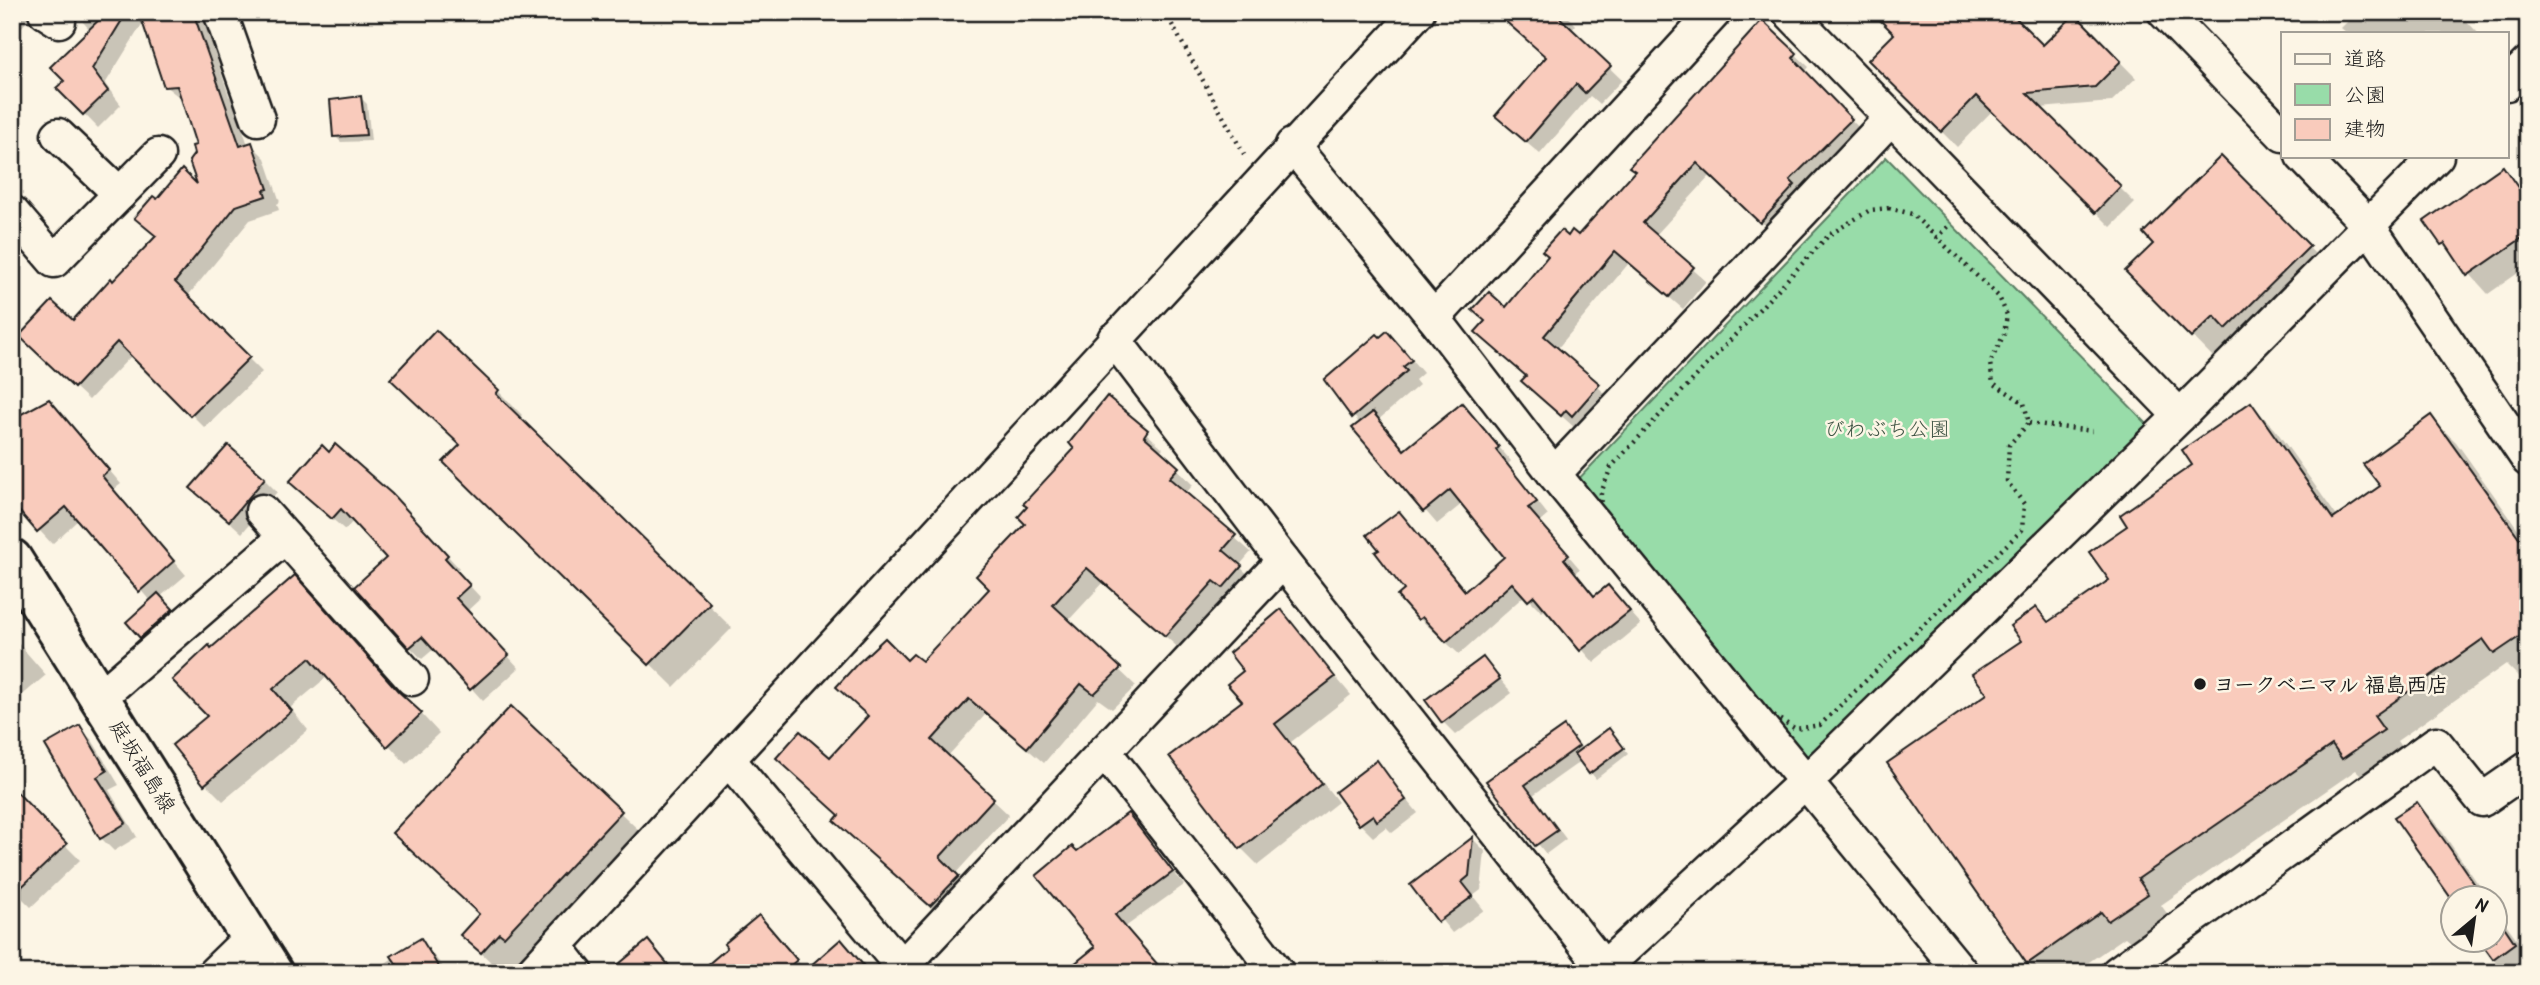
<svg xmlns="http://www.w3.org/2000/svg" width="2540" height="985" viewBox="0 0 2540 985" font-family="'Patrick Hand','Klee One',sans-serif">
<rect width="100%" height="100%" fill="#fcf5e5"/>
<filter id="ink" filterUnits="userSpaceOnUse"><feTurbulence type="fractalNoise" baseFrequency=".0143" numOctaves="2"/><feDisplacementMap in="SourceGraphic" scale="14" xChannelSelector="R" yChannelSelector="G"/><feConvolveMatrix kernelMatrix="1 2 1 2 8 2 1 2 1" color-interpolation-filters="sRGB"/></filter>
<g filter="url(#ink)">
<path fill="#98dca9" stroke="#5a7c62" stroke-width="2" d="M1886,157L2153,430L1808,774L1570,488Z"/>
<g fill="#0003">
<path d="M12,12H36L12,37Z"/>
<path d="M74,12H207L210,19L204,21L229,96L233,100L248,145L251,144L265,158L280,202L277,204L279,210L250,220L187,297L262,372L205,428L132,355L89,400L35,350L73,322L158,238L137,218L157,202L200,189L198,146L183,100L165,86L144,21L105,84L121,105L98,128L59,88L66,81L91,31Z"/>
<path d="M1502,12H1564L1576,25L1571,31L1622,80L1599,104L1590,96L1540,154L1510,129L1547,58Z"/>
<path d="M2357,12H2458L2478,33H2347L2341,28Z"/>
<path d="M2075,16L2136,78L2111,102L2040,108L2135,203L2111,227L1993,110L1957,147L1870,60L2043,47Z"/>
<path d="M1762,23L1809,67L1805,72L1864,133L1774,234L1711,175L1655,236L1706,281L1683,309L1629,263L1557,349L1611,399L1586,427L1580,422L1575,428L1537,394L1527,377L1477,332L1506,309L1568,238H1578Z"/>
<path d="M361,98L367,104L371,141L341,142L335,136Z"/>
<path d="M2221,159L2333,272L2217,361L2128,271L2155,244Z"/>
<path d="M2502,168L2528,196V266L2488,294L2443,244L2426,221Z"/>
<path d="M12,243L22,252L12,263Z"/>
<path d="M436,333L498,391L522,415L519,418L732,628L674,687L445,462L462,445Z"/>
<path d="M1400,346L1423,373L1415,380L1419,385L1378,420L1406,452L1474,418L1511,461L1508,464L1548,515L1540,522L1580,569L1576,573L1596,597L1608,587L1641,624L1594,663L1547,608L1542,612L1525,595L1459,654L1420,619L1406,590L1411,526L1466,592L1506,557L1463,503L1437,524L1354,428L1360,424L1326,380Z"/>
<path d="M1107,399L1163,448L1159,452L1193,485L1185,494L1251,552L1239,566L1257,583L1182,651L1104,582L1068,621L1136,686L1112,709L1098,699L1044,763L986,714L947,757L1009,815L955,874L974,893L947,921L852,837L841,816L869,717L838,687L908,663L922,664L991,589L1027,524Z"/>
<path d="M2251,404L2275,429L2338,518L2382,486L2431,418L2456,442L2528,543V672L2520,678L2506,664L2397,741L2407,755L2368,782L2356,770L2161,905L2171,919L2134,945L2125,937L2073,973H2038L2028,963L1989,694L2023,641L2035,609L2050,623L2111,581L2130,526L2195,465Z"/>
<path d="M61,414L121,484L113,490L186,575L160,597L178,616L148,643L129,622L151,602L79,519L52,544L18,507Z"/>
<path d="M264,479L277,492L242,533L193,488Z"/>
<path d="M304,494L404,509L459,568L456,571L481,598L467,611L519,668L483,701L435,648L422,659L410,647L388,558L354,520L345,530Z"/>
<path d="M294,577L439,733L406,764L328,676L290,708L308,730L223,801L205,783L211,650Z"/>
<path d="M1280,612L1351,695L1291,742L1338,802L1258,865L1241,848L1246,671Z"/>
<path d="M12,636L46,675L12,704Z"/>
<path d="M1483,659L1512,693L1456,735L1443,722Z"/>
<path d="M511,709L645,836L529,960L524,956L509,973H502L463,935L480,915Z"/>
<path d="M79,727L92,740L119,785L109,790L137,837L114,851L101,838Z"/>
<path d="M1614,737L1628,754L1596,779L1581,761L1533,795L1566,839L1546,854L1489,782L1573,738L1583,750Z"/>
<path d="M1377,763L1418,813L1392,833L1386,827L1373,837L1360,824Z"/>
<path d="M12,792L80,860L31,907L20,896L12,903Z"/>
<path d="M2417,804L2436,823L2488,898H2452Z"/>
<path d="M1128,815L1184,885L1097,947L1077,853Z"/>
<path d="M1473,839L1485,851L1481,890L1473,896L1484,910L1452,933L1413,885Z"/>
<path d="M2494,907L2528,955V973H2504L2481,940H2494Z"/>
<path d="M759,917L808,973H699Z"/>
<path d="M421,940L448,973H370Z"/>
</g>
<g fill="#f9cbbc" stroke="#1c1c1c" stroke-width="2">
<path d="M107,12H127L92,69L108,91L83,115L56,88L64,81L50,67Z"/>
<path d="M139,12H193L240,146L252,142L268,189L264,190L266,196L236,206L175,282L250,357L190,416L117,342L74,388L19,336L52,301L73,320L111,278L113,281L156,236L134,218L153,196L157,199L182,169L197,184L189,161L194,154L192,146L196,145L177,86L164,87Z"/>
<path d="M1495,12H1554L1611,66L1585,93L1576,84L1526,142L1495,116L1546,57Z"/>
<path d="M1872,12H2010L2043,45L2075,14L2121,61L2095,87L2027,93L2121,186L2095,213L1976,96L1941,132L1868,60L1894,34Z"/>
<path d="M1762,20L1797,53L1793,58L1852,119L1790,180L1795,185L1760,223L1697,163L1643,223L1694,267L1669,297L1615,251L1544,336L1600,384L1572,416L1566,410L1561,416L1521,381L1526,376L1475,332L1485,321L1472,310L1489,292L1506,307L1548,256L1542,251L1561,230L1568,236L1572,230L1578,235L1635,171L1629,167Z"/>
<path d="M361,96L366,135L333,137L330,100Z"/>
<path d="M2221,156L2310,246L2226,329L2214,316L2191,338L2125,271L2153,244L2143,233Z"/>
<path d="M2503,166L2528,202V234L2467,276L2445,243L2441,245L2424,221Z"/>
<path d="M436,330L499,390L496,394L710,603L649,665L443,462L460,445L390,379Z"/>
<path d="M1387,331L1412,360L1403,367L1407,371L1352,418L1324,380L1377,334L1380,337Z"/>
<path d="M1107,396L1148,430L1144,436L1179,467L1169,478L1236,535L1223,550L1242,566L1223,588L1214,581L1165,636L1087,568L1053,605L1121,668L1094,694L1081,684L1027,748L969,699L932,740L994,798L940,857L959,876L930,906L834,821L839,815L776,758L800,731L830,757L868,716L836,687L857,664L885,638L907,660L913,654L922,661L989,589L976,576L1025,524L1018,517L1027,507L1023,504L1074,449L1069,443Z"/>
<path d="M49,399L109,470L102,476L174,561L139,592L66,507L37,532L12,503V419Z"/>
<path d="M2251,402L2333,519L2380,486L2363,464L2431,415L2528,550V631L2494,654L2483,639L2374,716L2384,730L2342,759L2332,745L2138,879L2148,894L2108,921L2101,912L2027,964L1887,763L1987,694L1972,674L2021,641L2010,626L2036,607L2048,622L2109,580L2089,552L2127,526L2120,515L2192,465L2182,450Z"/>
<path d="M1462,403L1499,447L1496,450L1537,502L1528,508L1569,555L1564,559L1594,596L1608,585L1630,611L1580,651L1534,596L1528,601L1512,583L1446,642L1422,617L1418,620L1397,596L1404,590L1375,552L1379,550L1367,535L1399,511L1465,591L1504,557L1450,490L1423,512L1352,428L1373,412L1404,450Z"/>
<path d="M335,444L392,494L448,555L445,558L470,585L456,598L509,655L470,690L422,637L409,648L354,587L386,558L341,509L332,519L289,482L322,445L329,452Z"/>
<path d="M228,445L265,478L229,521L190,488Z"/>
<path d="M295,575L398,691L422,713L387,747L310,658L273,689L292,711L204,785L172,745L207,716L172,680L209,645L211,648Z"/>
<path d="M158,593L173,609L140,638L126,622Z"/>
<path d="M1281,609L1335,677L1275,724L1322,784L1240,849L1169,756L1242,701L1227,684L1243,671L1229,653Z"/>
<path d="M1483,657L1500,679L1442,723L1425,700Z"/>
<path d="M511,706L622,811L504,937L499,933L481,953L460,935L479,914L392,833Z"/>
<path d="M80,725L107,771L97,777L126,823L100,839L45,745Z"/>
<path d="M1564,726L1579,746L1525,785L1558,830L1535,846L1486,781Z"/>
<path d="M1609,728L1624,748L1589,774L1574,754Z"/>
<path d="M1377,760L1406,800L1377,821L1373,815L1359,825L1335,792Z"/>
<path d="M12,787L67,844L12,896Z"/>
<path d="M2417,802L2451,850L2484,898H2453V901L2394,817Z"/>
<path d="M1128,813L1173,872L1115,915L1165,973H1063L1095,947L1036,876L1072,846L1077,851Z"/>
<path d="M1473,837L1469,876L1462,882L1473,896L1438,922L1410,885Z"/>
<path d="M2495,913L2515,943L2493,959L2479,940H2495Z"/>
<path d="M759,915L797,960L782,973H698L727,948L724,944Z"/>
<path d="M421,938L429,951L442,973H403L391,956Z"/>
<path d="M841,939L870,973H802Z"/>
<path d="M648,940L675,973H608Z"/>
</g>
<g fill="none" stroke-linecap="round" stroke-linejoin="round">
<defs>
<g id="minor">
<path d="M45,12L59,21"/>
<path d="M220,12L258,119"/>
<path d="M1789,12L2180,416"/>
<path d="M2164,12L2283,135"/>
<path d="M2507,84L2528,63"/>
<path d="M58,135L120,194"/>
<path d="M1292,145L1434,318L1554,474L1962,973"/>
<path d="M2302,156L2369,226L2528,460"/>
<path d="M12,212L54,261L158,155"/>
<path d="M1434,318L1715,12"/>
<path d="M1114,339L1283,561L1608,973"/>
<path d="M1554,474L1890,119"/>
<path d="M262,511L412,679"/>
<path d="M100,697L285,537"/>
<path d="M1104,751L1278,973"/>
<path d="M728,759L907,973"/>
<path d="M556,946L577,973"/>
<path d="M902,967L1283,561"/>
<path d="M214,973L250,938"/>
<path d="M531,973L1418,12"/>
<path d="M1598,973L1818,770L2180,416L2437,156"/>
<path d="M2117,973L2436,743L2482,800L2528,768"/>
</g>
<path id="secondary" d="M12,559L273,973"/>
</defs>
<use href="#minor" stroke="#1c1c1c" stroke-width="37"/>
<use href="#secondary" stroke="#1c1c1c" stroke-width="44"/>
<g stroke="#1c1c1c" stroke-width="4.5" stroke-dasharray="2 5" stroke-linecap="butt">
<path d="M1165,12L1245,156"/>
<path d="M1889,208L1912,214L1999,297L2007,315L2004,334L1990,363L1993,383L2024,403L2029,423L2009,445L2007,481L2024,504L2022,530L1820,725L1796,729L1772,715L1600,510L1601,493L1611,467L1829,235L1870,210Z"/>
<path d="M1936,238L1950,224"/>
<path d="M2029,423L2092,431"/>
</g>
<use href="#minor" stroke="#fcf5e5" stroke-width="32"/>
<use href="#secondary" stroke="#fcf5e5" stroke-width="38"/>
</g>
</g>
<circle fill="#1c1c1c" stroke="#fcf5e5" stroke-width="2.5" cx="2200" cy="684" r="7"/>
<g text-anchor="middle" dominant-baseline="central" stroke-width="5" stroke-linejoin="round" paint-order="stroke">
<g font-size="21" fill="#415646" stroke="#fcf5e5">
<text x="1887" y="428">びわぶち公園</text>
</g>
<g font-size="21" font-weight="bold" fill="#1c1c1c" stroke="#fcf5e5" text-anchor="start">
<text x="2214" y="684">ヨークベニマル 福島西店</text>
</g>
<g font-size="21" fill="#1c1c1c" stroke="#fcf5e5">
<text transform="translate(143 766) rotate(58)">庭坂福島線</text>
</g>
</g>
<rect width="2540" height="985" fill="none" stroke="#fcf5e5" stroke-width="42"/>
<rect x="21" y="21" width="2498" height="943" fill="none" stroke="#1c1c1c" stroke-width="2.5" filter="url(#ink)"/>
<rect x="2281" y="32" width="228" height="126" fill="#fcf5e5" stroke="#a29e95" stroke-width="2"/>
<rect x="2295" y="54" width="35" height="10" fill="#fcf5e5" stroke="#a29e95" stroke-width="2"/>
<text x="2344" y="66" font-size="21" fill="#1c1c1c">道路</text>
<rect x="2295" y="84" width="35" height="21" fill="#98dca9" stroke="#a29e95" stroke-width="2"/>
<text x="2344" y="102" font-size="21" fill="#1c1c1c">公園</text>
<rect x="2295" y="119" width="35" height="21" fill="#f9cbbc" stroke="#a29e95" stroke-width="2"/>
<text x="2344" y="136" font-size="21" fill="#1c1c1c">建物</text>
<g transform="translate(2474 919) rotate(29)"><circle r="33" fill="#fcf5e5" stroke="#a29e95" stroke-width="2"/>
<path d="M0-5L12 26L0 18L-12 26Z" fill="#1c1c1c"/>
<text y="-10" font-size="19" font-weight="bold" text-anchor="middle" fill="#1c1c1c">N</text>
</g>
</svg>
